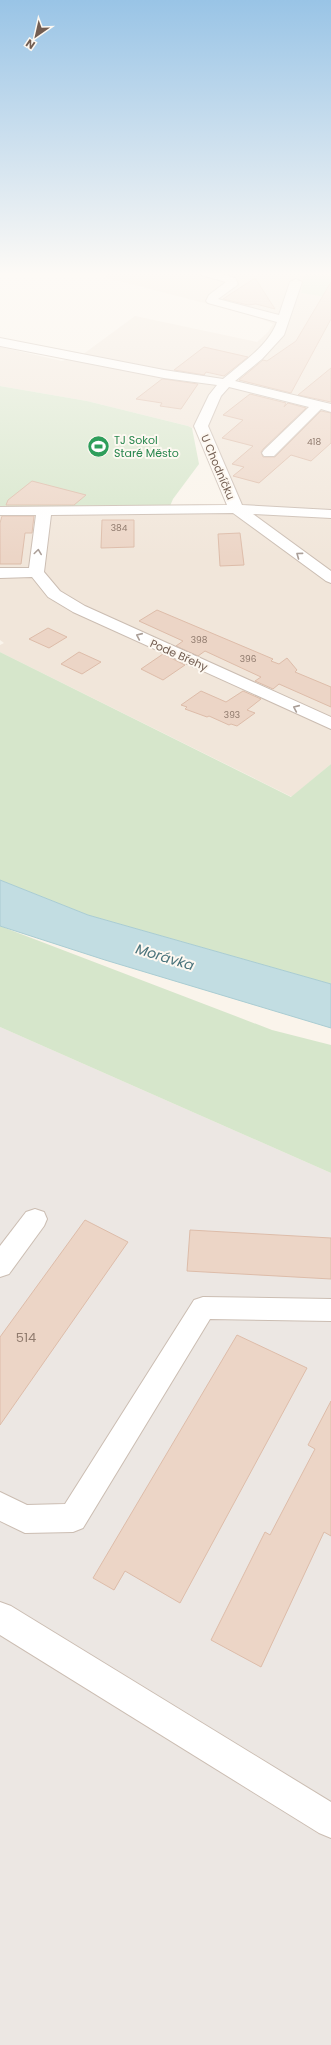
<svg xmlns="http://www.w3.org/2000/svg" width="331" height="2045" viewBox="0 0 331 2045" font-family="Poppins,sans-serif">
<rect width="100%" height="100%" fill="#faf4eb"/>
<path fill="#f1e6da" d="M113,272H283L304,275L301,293L331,298V764L292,797L0,652V645L4,643L0,640V515L244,512L227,475L224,462L214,438L188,426L87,401L0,386V347L62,361L82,355L135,316L257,342L268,332L273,324L258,317L104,277Z"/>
<path fill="#ece7e3" d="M0,1027L331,1173V2045H0Z"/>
<g fill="#d6e6cb">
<path d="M304,272H331V298L301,293Z"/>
<path d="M0,386L87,401L188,426L192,428L199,464L173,499L170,506H0Z"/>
<path d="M0,652L291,797L331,764V984L88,915L0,880Z"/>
<path d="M0,926L272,1030L331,1045V1173L0,1027Z"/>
</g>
<path fill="#c2dde2" stroke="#a9ccd2" d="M0,880L88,915L331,984V1028L105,960L0,926Z"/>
<g fill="#ecd5c6" stroke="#ddbca9">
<path d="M255,278L275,309L256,304L248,305L223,299Z"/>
<path d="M331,282V319L291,393L239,380L263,360L267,361L296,341Z"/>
<path d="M204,347L248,357L224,376L206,372L204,375L174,370Z"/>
<path d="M331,368V402L298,395Z"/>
<path d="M162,379H164L198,384L181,409L160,406L162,403L136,399Z"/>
<path d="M250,394L286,403L284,407L288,403L306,408L263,449L261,452L263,457H275L321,411L331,413V443L311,461L291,455L259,483L233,476L244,467L232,464L253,446L222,438L243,420L223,415Z"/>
<path d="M32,481L86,495L74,505H6L8,500Z"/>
<path d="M2,516H34L32,533H25L21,564H0V523Z"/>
<path d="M102,520H134V547L101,548Z"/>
<path d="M240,533L244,565L220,566L218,534Z"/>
<path d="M157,610L273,659L271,661L279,664L287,658L297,670L295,672L331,687V707L279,684L273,689L255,681L261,677L205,651L198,656L176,646L183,641L139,621Z"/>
<path d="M48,628L67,637L49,648L29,639Z"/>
<path d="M79,652L101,662L82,674L61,664Z"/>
<path d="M163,654L185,665L163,680L141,669Z"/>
<path d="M201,691L226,702L243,691L261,699L247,710L255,713L237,726L231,724L229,725L209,716L207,717L185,709L187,707L181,705Z"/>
<path d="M85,1220L128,1242L0,1425V1337Z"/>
<path d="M190,1230L331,1238V1279L187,1271Z"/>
<path d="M237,1335L307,1368L180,1603L125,1571L114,1590L93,1578Z"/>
<path d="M331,1401V1536L324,1532L261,1667L211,1640L265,1532L270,1535L315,1449L308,1445Z"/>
</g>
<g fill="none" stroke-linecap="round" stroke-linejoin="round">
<defs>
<g id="minor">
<path d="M196,272H214L235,278L238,284L236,286L218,299L279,315L290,282L296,279L302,282L284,335L262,359L235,381L331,404V412L321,409L274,456H264L262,453L264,450L309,407L229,387L221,396L208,426L242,505L331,510V518L253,514L331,571V583L326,581L233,513L51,515L44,572L60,591L85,606L331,717V729L73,612L48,597L32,577L0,578V568H29L36,515H0V507L227,505L194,426L209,395L217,385L164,378L0,346V338L164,370L223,379C243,362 268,346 277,322L208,303L206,301L209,295L226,282L198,274Z"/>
<path d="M35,1209L44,1212L47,1219L44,1226L9,1274L0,1277V1246L26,1212Z"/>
<path d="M203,1297L331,1299V1321L210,1319L83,1528L73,1532L25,1533L0,1521V1492L27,1505L65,1504L194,1300Z"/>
<path d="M0,1602L11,1606L331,1802V1838L319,1833L0,1635Z"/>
</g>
</defs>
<use href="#minor" stroke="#cbbdb2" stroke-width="2"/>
<use href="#minor" fill="#fff" fill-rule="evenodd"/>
</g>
<defs><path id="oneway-chevron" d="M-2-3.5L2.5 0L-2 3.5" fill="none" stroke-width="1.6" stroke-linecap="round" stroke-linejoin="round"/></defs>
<g stroke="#aa9e97">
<use href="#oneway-chevron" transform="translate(38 552) rotate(-82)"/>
<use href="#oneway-chevron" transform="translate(299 555) rotate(-144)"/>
<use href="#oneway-chevron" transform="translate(139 636) rotate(-156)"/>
<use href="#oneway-chevron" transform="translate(296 708) rotate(-156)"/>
</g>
<linearGradient id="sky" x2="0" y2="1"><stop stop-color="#99c4e6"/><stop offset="0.49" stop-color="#fdfaf6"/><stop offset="1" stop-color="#fdfaf6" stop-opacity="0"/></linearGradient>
<rect width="331" height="558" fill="url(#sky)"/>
<defs>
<symbol id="stadium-disc" viewBox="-11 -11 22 22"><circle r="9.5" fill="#2e9e5b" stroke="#fdf8f1"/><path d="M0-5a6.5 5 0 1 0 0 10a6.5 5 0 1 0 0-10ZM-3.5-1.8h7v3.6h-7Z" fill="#fff"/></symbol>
</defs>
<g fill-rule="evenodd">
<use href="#stadium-disc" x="86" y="434" width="25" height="25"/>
</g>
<g text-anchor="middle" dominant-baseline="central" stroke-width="4" stroke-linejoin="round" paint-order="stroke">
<g font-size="9" fill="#907b6e">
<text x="314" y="442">418</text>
<text x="119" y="528">384</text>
<text x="199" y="640">398</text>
<text x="248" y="659">396</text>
<text x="232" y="715">393</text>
</g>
<g font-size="11" fill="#27864d" stroke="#fdf8f1" text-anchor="start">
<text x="114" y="440">TJ Sokol<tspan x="114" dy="13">Staré Město</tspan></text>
</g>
<g font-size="11" fill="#725d51" stroke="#fdf8f1">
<text transform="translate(218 467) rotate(67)">U Chodníčku</text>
<text transform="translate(179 655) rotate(24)">Pode Břehy</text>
</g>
<g font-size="13" fill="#907b6e">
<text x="26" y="1337">514</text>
</g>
<g font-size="14" font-style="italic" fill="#4a737b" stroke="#fdf8f1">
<text transform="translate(165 957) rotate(17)">Morávka</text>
</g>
</g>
<g transform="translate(36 36) rotate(214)" stroke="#fdf8f1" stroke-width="3" paint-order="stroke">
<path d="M0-3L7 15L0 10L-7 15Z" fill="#725d51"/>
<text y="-6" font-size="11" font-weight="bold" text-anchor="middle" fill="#725d51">N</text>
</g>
</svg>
